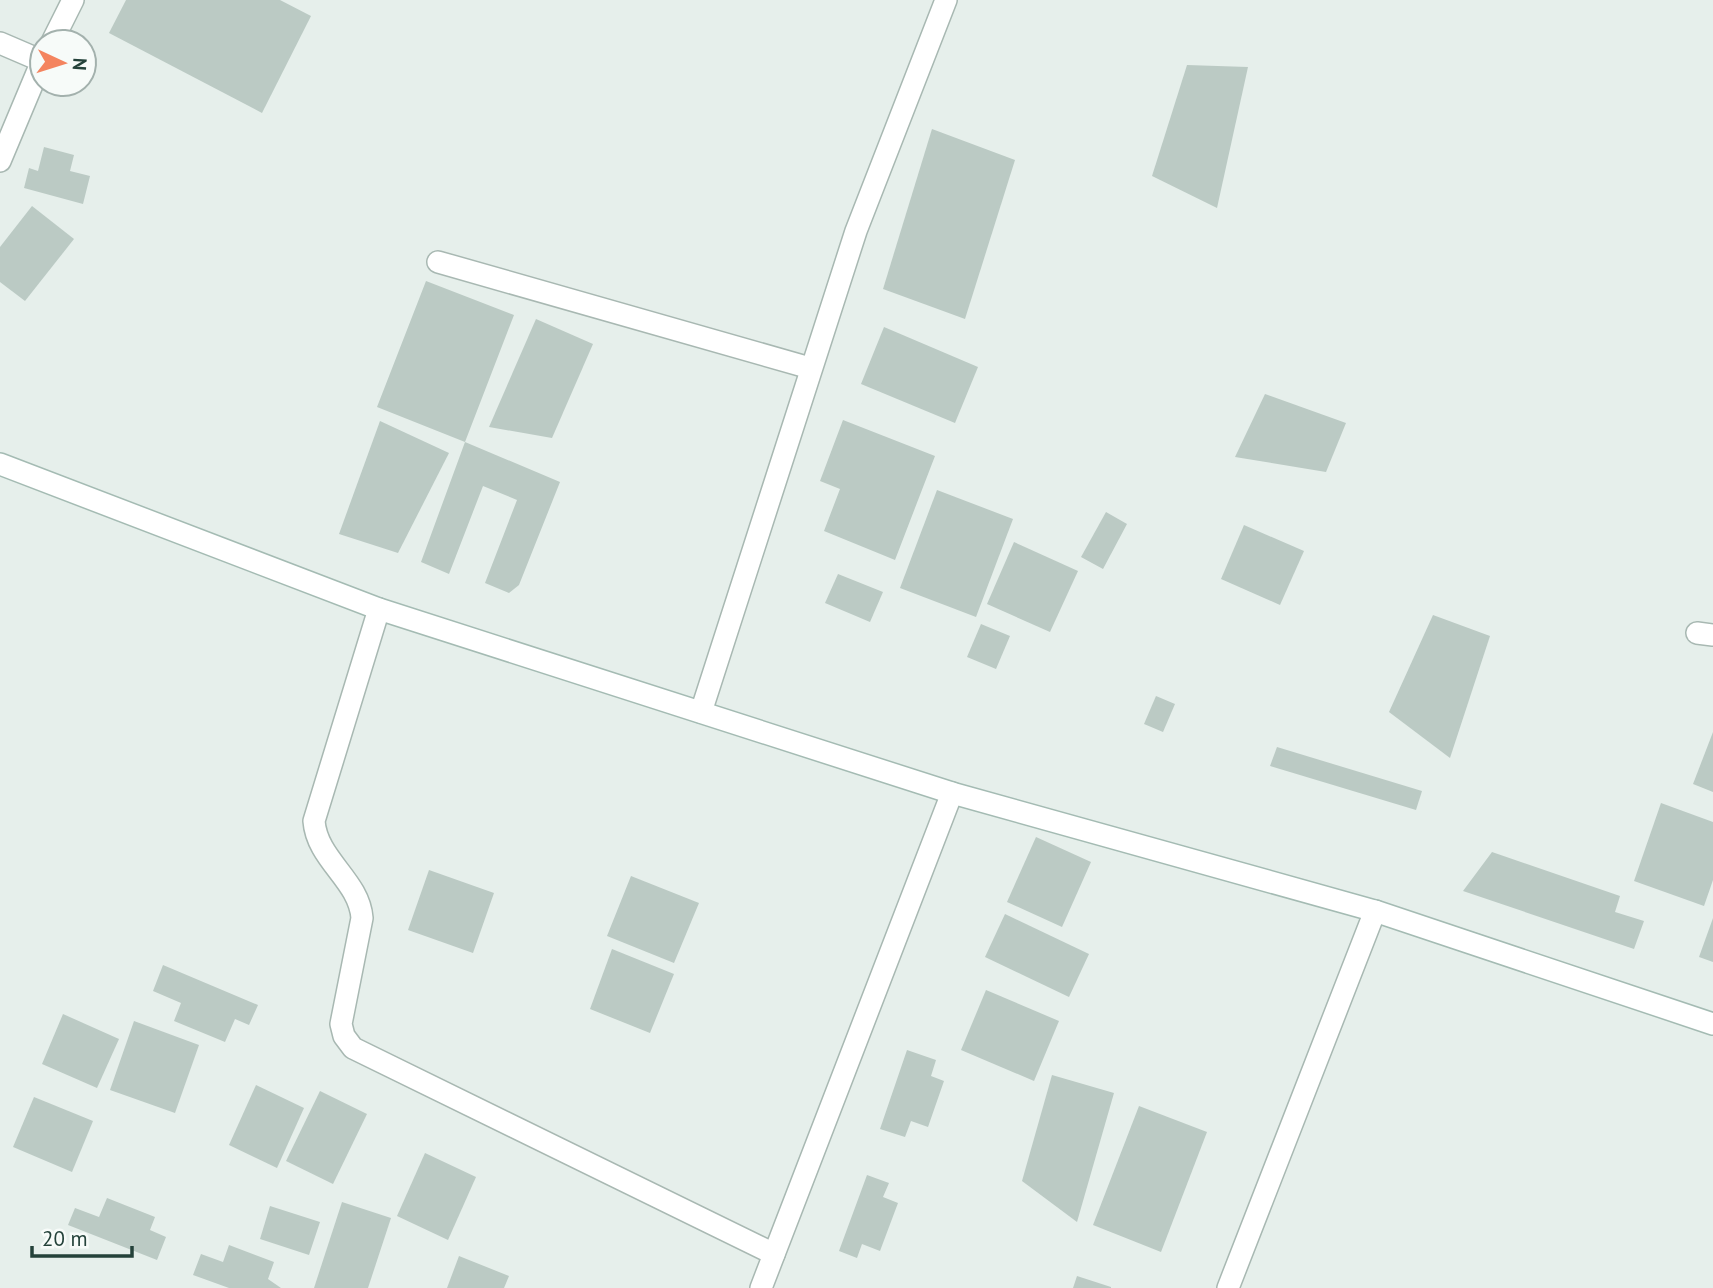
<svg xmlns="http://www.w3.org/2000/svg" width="1713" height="1288" viewBox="0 0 1713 1288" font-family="'PT Sans',sans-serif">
<rect width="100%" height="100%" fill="#e6efeb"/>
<g fill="#bbcac4">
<path d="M126,0H280L311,16L262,113L109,33Z"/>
<path d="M1187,65L1248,67L1217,208L1152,176Z"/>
<path d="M932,129L1015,160L965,319L883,289Z"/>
<path d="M44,147L74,155L70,171L90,176L83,204L24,188L29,168L38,171Z"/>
<path d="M32,206L74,239L25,301L0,282V247Z"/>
<path d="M426,281L514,315L465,442L560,482L519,585L509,593L485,583L517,500L483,486L449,574L421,562L465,442L377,407Z"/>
<path d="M536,319L593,344L552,438L489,427Z"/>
<path d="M884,327L978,367L955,423L861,384Z"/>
<path d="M1265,394L1346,423L1326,472L1235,457Z"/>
<path d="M843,420L935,456L895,560L824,531L840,489L820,481Z"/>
<path d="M380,421L449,453L398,553L339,534Z"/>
<path d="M937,490L1013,519L976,617L900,588Z"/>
<path d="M1106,512L1127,524L1103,569L1081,557Z"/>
<path d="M1244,525L1304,551L1280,605L1221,579Z"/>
<path d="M1014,542L1078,571L1050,632L987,604Z"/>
<path d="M838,574L883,592L870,622L825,603Z"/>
<path d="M1433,615L1490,636L1450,758L1389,712Z"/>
<path d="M981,624L1010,636L996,669L967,657Z"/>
<path d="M1156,696L1175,704L1163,732L1144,724Z"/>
<path d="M1713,732V792L1693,784Z"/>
<path d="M1277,747L1422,791L1416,810L1270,766Z"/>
<path d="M1661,803L1713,822V880L1704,906L1634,881Z"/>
<path d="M1036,837L1091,862L1062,927L1007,902Z"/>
<path d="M1492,852L1620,896L1615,912L1644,921L1634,949L1463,891Z"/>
<path d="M429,870L494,893L473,953L408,930Z"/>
<path d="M631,876L699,903L674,963L607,936Z"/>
<path d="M1005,914L1089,954L1069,997L985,957Z"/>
<path d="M1713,918V962L1699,957Z"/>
<path d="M612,949L674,974L650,1033L590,1009Z"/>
<path d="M163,965L258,1005L249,1025L235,1019L225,1042L174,1021L181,1003L153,991Z"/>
<path d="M986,990L1059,1021L1034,1081L961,1050Z"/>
<path d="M63,1014L119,1039L97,1088L42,1064Z"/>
<path d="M134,1021L199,1045L175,1113L110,1090Z"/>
<path d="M907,1050L936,1060L931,1076L944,1081L928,1127L911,1121L905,1137L880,1129Z"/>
<path d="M1052,1075L1114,1093L1077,1222L1022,1181Z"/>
<path d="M256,1085L304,1108L277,1168L229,1145Z"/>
<path d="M320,1091L367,1114L333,1184L286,1161Z"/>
<path d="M34,1097L93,1121L72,1172L13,1147Z"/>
<path d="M1139,1106L1207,1132L1161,1252L1093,1225Z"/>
<path d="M425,1153L476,1177L448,1240L397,1216Z"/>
<path d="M867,1175L889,1183L883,1197L898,1203L880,1251L862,1244L857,1258L839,1251Z"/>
<path d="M107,1198L155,1217L150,1230L166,1237L157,1260L68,1225L75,1208L99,1217Z"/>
<path d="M342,1202L391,1218L368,1288H314Z"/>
<path d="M270,1206L320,1222L309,1255L260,1239Z"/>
<path d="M229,1245L274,1262L268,1279L281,1288H229L193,1275L201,1254L223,1262Z"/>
<path d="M459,1256L509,1276L504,1288H447Z"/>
<path d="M1077,1276L1111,1287V1288H1073Z"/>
</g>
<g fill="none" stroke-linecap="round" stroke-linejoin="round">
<defs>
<g id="street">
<path d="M52,42L73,0"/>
<path d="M0,43L42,61L0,161"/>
<path d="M438,262L810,368"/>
<path d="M379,609L314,821C317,860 359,880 362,918L341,1024L344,1036L353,1048L774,1254"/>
<path d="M1697,633L1713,635"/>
<path d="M701,712L856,231L946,0"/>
<path d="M761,1288L952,793"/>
<path d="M1228,1288L1375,911"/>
</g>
<path id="secondary" d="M0,464L379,609L952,793L1375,911L1713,1024"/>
</defs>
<use href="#street" stroke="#a8b8b2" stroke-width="24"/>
<use href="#secondary" stroke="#a4bbb3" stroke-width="24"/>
<use href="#street" stroke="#fff" stroke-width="21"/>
<use href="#secondary" stroke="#fff" stroke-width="21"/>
</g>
<g transform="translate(63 63) rotate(94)"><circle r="33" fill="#f7fbf9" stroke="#a3b1ad" stroke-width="2"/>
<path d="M0-5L12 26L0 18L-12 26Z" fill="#f4845f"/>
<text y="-10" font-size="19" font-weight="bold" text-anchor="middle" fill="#24423a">N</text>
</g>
<path d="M32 1246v10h100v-10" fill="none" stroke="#24423a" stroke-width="3.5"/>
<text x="42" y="1246" font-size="21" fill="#24423a" stroke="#f7fbf9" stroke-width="5" paint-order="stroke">20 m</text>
</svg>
